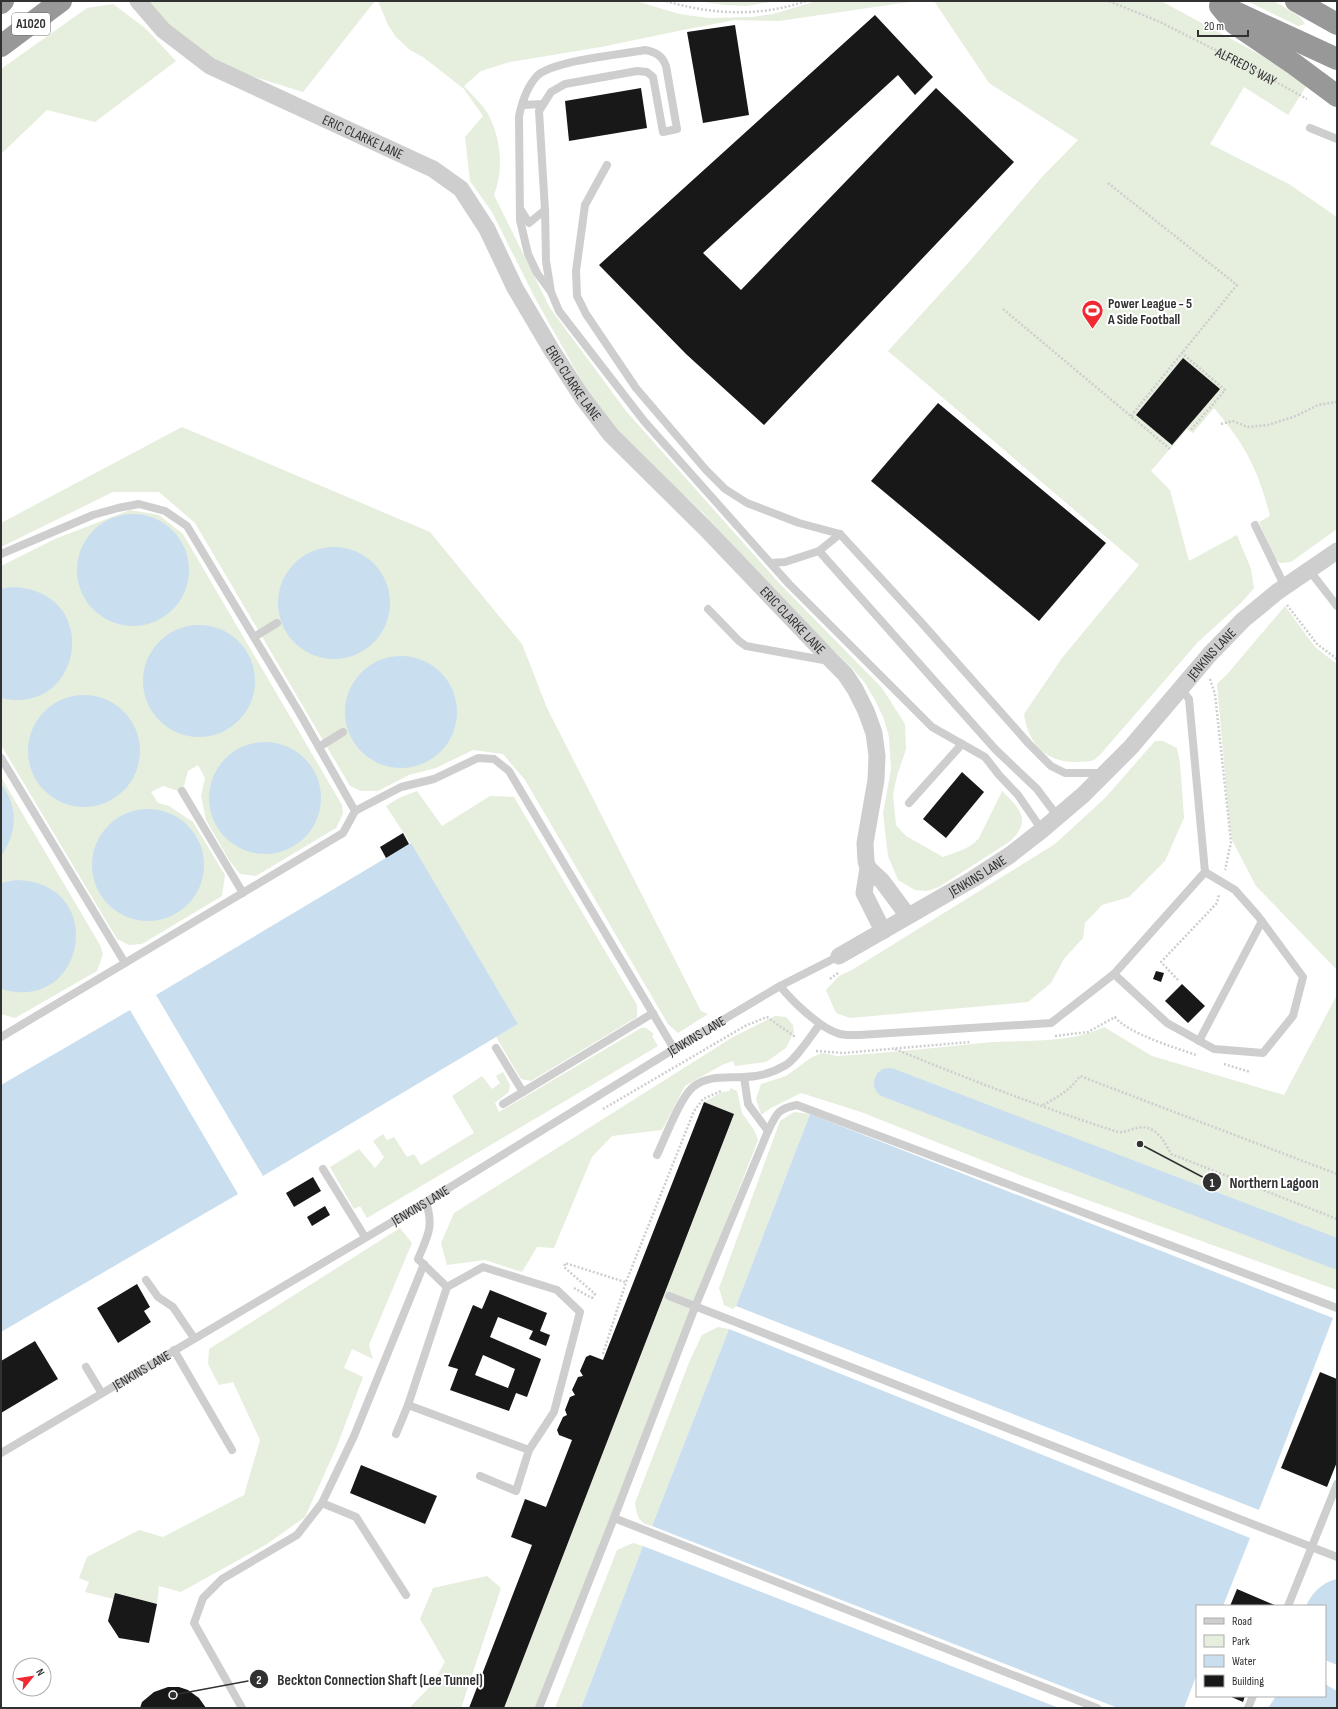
<svg xmlns="http://www.w3.org/2000/svg" width="1338" height="1709" viewBox="0 0 1338 1709" font-family="'Sofia Sans Condensed',sans-serif">
<rect width="100%" height="100%" fill="#fff"/>
<g fill="#e6eede">
<path d="M146,1H375L303,92L235,71L185,41Z"/>
<path d="M378,1H636L679,14L709,18L752,17L773,14L816,1H916L779,21L735,20L683,30L601,47L510,62L481,71L464,86C471,94 482,104 488,114C501,138 504,170 494,195L550,308L626,411L780,584L882,688L905,724L906,749L897,776L893,794L896,825L906,836L943,857C956,852 970,849 979,838L1002,791C1020,808 1033,822 1009,842L939,887L927,891L915,890L898,880L888,856L883,813L891,769L889,737L884,719L875,700L865,683L852,668L781,599L704,514L612,428L584,385L536,300L492,212L470,181L465,137L483,116L464,89L423,57L410,50L396,37L388,25Z"/>
<path d="M697,1H777L746,6L725,5Z"/>
<path d="M934,1H1161L1261,55L1307,85L1288,115L1244,87L1210,144L1289,184L1337,217V529L1291,562L1280,563L1274,558L1259,522L1270,516C1258,469 1246,446 1214,408L1193,433L1187,429L1151,471L1170,490L1189,561L1237,535L1251,569L1254,588L1242,602L1198,642L1105,749C1102,753 1098,757 1094,760C1090,762 1083,761 1078,762C1046,763 1028,744 1024,714L1062,658L1139,565L888,351L969,262L1042,177L1078,140L989,83Z"/>
<path d="M1247,1H1274L1299,16L1305,24L1298,26Z"/>
<path d="M113,4L145,28L176,61L95,122L47,110L1,154V69L87,8Z"/>
<path d="M182,427L430,532L522,644L547,708L701,1011L708,1014L678,1033L668,1024L525,780L503,754L473,750L436,768L409,775L378,791H361L350,786L195,523L159,492H113L1,547V523Z"/>
<path d="M130,510L159,515L183,534L342,805L343,814L336,828L256,876L240,874L229,860L206,820L201,796L205,778L198,765L188,771L184,786L178,791L163,786L151,792L158,803L169,806L193,822L225,875L222,896L142,944L129,945L117,939L1,745V566L55,539Z"/>
<path d="M1285,606L1315,647L1337,664V970L1256,886L1232,840L1229,820L1217,684L1229,672Z"/>
<path d="M1155,741H1163L1177,748L1180,763L1184,818L1165,861L1129,897L1102,905L1085,923L1083,938L1064,959L1051,983L1028,1002L850,1018L836,1013L826,990L839,976L852,970L1055,844L1106,797Z"/>
<path d="M1,777L100,945L103,954L97,971L15,1018L1,1014Z"/>
<path d="M417,791L442,826L490,796L514,797L637,1005V1017L531,1081L521,1079L496,1037L518,1024L411,844L386,806L399,798Z"/>
<path d="M1337,995V1290L1024,1177L861,1112L801,1093L771,1108L761,1115L756,1099L761,1084L786,1076L812,1057L823,1053L837,1056C885,1053 934,1048 982,1043C1022,1039 1067,1045 1104,1027L1152,1056L1284,1095Z"/>
<path d="M775,1016L786,1017L793,1025L794,1032L786,1048L766,1062L735,1066L733,1061L722,1065L685,1086L662,1130L612,1136L592,1157L554,1248L537,1247L522,1272L485,1260L447,1265L441,1243L454,1213L733,1037Z"/>
<path d="M641,1028H646L654,1034L652,1036L658,1046L367,1218L360,1206L354,1209L330,1167L359,1149L375,1168L384,1157L373,1141L383,1134L387,1140L394,1137L407,1157L414,1154L421,1165L474,1133L452,1096L482,1076L492,1089L500,1083L496,1076L503,1072L510,1085L509,1092L495,1103L499,1112Z"/>
<path d="M731,1088L737,1091L742,1113L754,1130L758,1140L537,1708H504L734,1115L704,1102L722,1092L729,1091Z"/>
<path d="M794,1112L810,1114L736,1306L733,1309L724,1305L719,1288L780,1121Z"/>
<path d="M400,1228L412,1243L369,1345L373,1359L352,1349L344,1368L363,1377L337,1446L305,1517L267,1544L181,1592L159,1586L157,1604L116,1593L114,1599L85,1592L89,1582L79,1578L87,1557L139,1530L163,1537L244,1495L260,1440L233,1382L219,1385L208,1364L209,1349Z"/>
<path d="M718,1327L729,1329L652,1526C638,1523 637,1516 635,1503L690,1360L702,1335Z"/>
<path d="M633,1543L643,1546L581,1708H555L617,1550Z"/>
<path d="M487,1576L501,1588L461,1708H409L430,1687L445,1662L420,1619L433,1588Z"/>
</g>
<g fill="#c9dfef">
<circle cx="133" cy="570" r="56"/>
<circle cx="334" cy="603" r="56"/>
<path d="M11,587C104,589 83,718 1,698V589Z"/>
<circle cx="199" cy="681" r="56"/>
<circle cx="401" cy="712" r="56"/>
<circle cx="84" cy="751" r="56"/>
<circle cx="265" cy="798" r="56"/>
<path d="M1,784C19,807 17,833 1,856Z"/>
<circle cx="148" cy="865" r="56"/>
<path d="M411,843L518,1024L263,1176L156,995Z"/>
<path d="M16,880C109,882 86,1015 1,989V883Z"/>
<path d="M130,1010L238,1194L1,1332V1085Z"/>
<path d="M810,1114L1333,1318L1259,1510L736,1306Z"/>
<path d="M729,1329L1250,1538L1223,1606H1197V1674L1184,1708H1118L652,1526Z"/>
<path d="M643,1546L1059,1708H581Z"/>
<path d="M1337,1579V1665L1325,1660V1606H1306C1312,1593 1322,1582 1337,1579Z"/>
<path d="M1325,1684L1337,1691V1708H1268L1276,1696H1325Z"/>
</g>
<g fill="none" stroke-linecap="round" stroke-linejoin="round">
<path stroke="#c9dfef" stroke-width="30" d="M889,1083L1337,1254"/>
</g>
<g fill="#181818" fill-rule="evenodd">
<path d="M875,15L933,77L915,95L898,75L703,253L741,290L936,88L1014,162L764,425L686,354L599,265Z"/>
<path d="M735,25L749,115L703,123L687,32Z"/>
<path d="M641,88L647,128L569,141L565,101Z"/>
<path d="M1183,358L1220,389L1172,445L1136,415Z"/>
<path d="M938,403L1106,543L1039,621L871,481Z"/>
<path d="M962,772L984,792L946,838L923,819Z"/>
<path d="M403,833L409,844L386,858L380,847Z"/>
<path d="M1156,971L1164,973L1161,982L1153,979Z"/>
<path d="M1182,984L1205,1006L1188,1023L1165,1001Z"/>
<path d="M704,1102L734,1114L504,1708H469L532,1545L511,1537L525,1499L546,1507L572,1440L559,1435L557,1430L563,1417L567,1415L565,1410L570,1397L575,1395L572,1390L578,1377L583,1376L580,1371L586,1357L590,1355L603,1360Z"/>
<path d="M313,1177L321,1191L294,1207L286,1193Z"/>
<path d="M325,1206L330,1215L312,1226L307,1217Z"/>
<path d="M137,1284L150,1307L144,1311L151,1322L118,1343L97,1308Z"/>
<path d="M490,1290L547,1313L540,1331L550,1335L546,1346L529,1339L533,1331L498,1317L490,1337L541,1359L527,1397L516,1393L509,1411L450,1390L458,1369L448,1366L473,1305L482,1309ZM483,1355L515,1369L508,1388L475,1375Z"/>
<path d="M35,1341L58,1379L1,1413V1361Z"/>
<path d="M1320,1372L1337,1379V1462L1327,1487L1281,1468Z"/>
<path d="M361,1465L437,1496L425,1524L350,1493Z"/>
<path d="M1237,1589L1277,1606H1230Z"/>
<path d="M115,1593L157,1604L149,1643L119,1638L108,1621Z"/>
<path d="M168,1687H179L188,1690L199,1698L206,1708H140L142,1702L154,1692Z"/>
<path d="M1229,1696H1245L1243,1702Z"/>
</g>
<g fill="none" stroke-linecap="round" stroke-linejoin="round">
<g stroke="#cecece" stroke-width="2.5" stroke-dasharray="2 2" stroke-linecap="butt">
<path d="M666,1C712,15 761,17 806,1"/>
<path id="s1" d="M1109,1L1160,22L1247,66L1307,99"/>
<path d="M1108,183L1237,285L1182,353"/>
<path d="M1003,309L1170,449"/>
<path d="M1131,416L1182,353L1225,390L1190,431"/>
<path d="M1221,424L1233,421L1248,427L1268,425L1296,416L1318,405L1337,402"/>
<path d="M1287,605L1317,644L1337,659"/>
<path d="M1210,679L1215,694L1231,842L1225,870"/>
<path d="M830,979L838,973"/>
<path d="M1178,980L1161,962L1217,903L1219,895"/>
<path d="M1055,1036L1088,1032L1115,1017C1127,1033 1176,1048 1196,1055"/>
<path d="M895,1049C968,1079 1043,1108 1118,1132C1123,1133 1128,1130 1133,1129C1153,1122 1162,1137 1171,1154L1337,1219"/>
<path d="M816,1051L843,1053L970,1042"/>
<path d="M1224,1064L1250,1072"/>
<path d="M1043,1105C1058,1097 1070,1090 1080,1076L1337,1174"/>
<path d="M603,1109L745,1026L767,1017L794,1036L793,1038"/>
<path d="M574,1288L592,1298L595,1294L564,1267L565,1263L625,1282"/>
<path d="M603,1354L626,1282L694,1111L703,1099L721,1091"/>
</g>
<g stroke="#cecece" stroke-width="8">
<path d="M524,100L523,105L543,104"/>
<path d="M1310,128L1337,139"/>
<path d="M607,165L585,205L576,271L577,296L586,314L636,388L706,470L725,489L747,503L799,523L840,534"/>
<path d="M521,210L529,223L545,210"/>
<path d="M551,292L546,261L545,210L539,111L551,92L565,84L637,71L647,72L653,77L663,132L677,129L666,66C662,55 655,52 645,50C619,55 557,60 538,75C527,86 522,102 519,116L520,220L528,254L537,273L551,292L559,311L644,421L789,584L932,727L985,757L999,775L1018,795L1042,830"/>
<path d="M1255,525L1285,587"/>
<path d="M819,551L995,749L1037,789L1058,817"/>
<path d="M1,554L93,515L118,508L139,504L165,511L187,526L299,712L355,811"/>
<path d="M771,563L785,562L819,551L840,534L920,621L1029,744L1051,766L1065,773H1103"/>
<path d="M1309,570L1337,606"/>
<path d="M708,609L739,641L746,646L829,661"/>
<path d="M254,637L277,623"/>
<path d="M319,747L343,732"/>
<path d="M1,758L125,963"/>
<path d="M182,791L243,893"/>
<path d="M909,803L962,744"/>
<path d="M1114,974L1167,1023L1214,1049L1263,1053L1293,1016L1303,977L1258,916L1235,890L1205,872"/>
<path d="M780,986C792,1001 819,1027 837,1033C844,1036 852,1035 859,1035L1051,1023L1114,974L1205,872L1189,699L1180,688"/>
<path d="M1,1037L343,833L355,811L401,787L434,779L478,758L494,759L509,771L674,1049"/>
<path d="M1199,1041L1262,921"/>
<path d="M496,1048L523,1092"/>
<path d="M744,1077L748,1104L768,1131"/>
<path d="M503,1104L653,1013"/>
<path d="M657,1155C665,1138 680,1098 693,1087C708,1075 726,1078 743,1077C757,1077 772,1073 784,1066C795,1061 812,1034 820,1024"/>
<path d="M323,1169L365,1237"/>
<path d="M426,1202C434,1227 428,1235 418,1259L447,1287L408,1405L529,1450L554,1412L580,1312L557,1290L483,1267L447,1287"/>
<path d="M146,1280L158,1297L173,1307L194,1338"/>
<path d="M669,1296L1337,1557"/>
<path d="M174,1350L232,1450"/>
<path d="M86,1367L101,1392"/>
<path d="M396,1434L408,1405"/>
<path id="s2" d="M1,1453L426,1202L674,1049L780,986L839,956"/>
<path d="M480,1476L516,1491L529,1450"/>
<path d="M322,1503L356,1517L406,1595"/>
<path d="M614,1518L1097,1708"/>
<path d="M1288,1606L1337,1484"/>
<path d="M242,1708L194,1623L203,1598L222,1579L297,1535L322,1503L354,1436L424,1264"/>
<path d="M539,1708L614,1518L695,1307L768,1131C777,1113 777,1109 797,1105L1337,1308"/>
<path d="M1248,1708L1253,1696"/>
</g>
<g stroke="#cecece" stroke-width="17">
<path id="s3" d="M138,1L163,30L210,66L433,169L461,189L487,229L515,288L551,349L582,397L611,435L705,528L832,661L845,674L855,689L866,711L874,733L877,756L876,780L865,843L866,861L868,868L864,893L883,931"/>
<path d="M868,868L882,881L908,916"/>
<path id="s4" d="M839,956L973,879L1010,855L1042,830L1083,795L1131,747L1210,654L1243,620L1277,592L1337,551"/>
</g>
<g stroke="#989898" stroke-width="22">
<path d="M1296,1L1337,24"/>
<path d="M1,3L3,1"/>
<path d="M1220,6L1235,24L1294,64L1337,96"/>
<path d="M1235,12L1337,59"/>
<path d="M1,46L61,1"/>
</g>
</g>
<defs>
<symbol id="stadium-pin" viewBox="-11 -11 22 30"><path d="M0 17L-7.5 6A9.5 9.5 0 1 1 7.5 6Z" fill="#f12930" stroke="#fff"/><path d="M0-5a6.5 5 0 1 0 0 10a6.5 5 0 1 0 0-10ZM-3.5-1.8h7v3.6h-7Z" fill="#fff"/></symbol>
</defs>
<g fill-rule="evenodd">
<use href="#stadium-pin" x="1080" y="298" width="25" height="34"/>
</g>
<g text-anchor="middle" dominant-baseline="central" stroke-width="4" stroke-linejoin="round" paint-order="stroke">
<rect fill="#fff" stroke="#6f6f6f" stroke-width="1" x="12" y="13" width="38" height="22" rx="3"/>
<g font-size="13" font-weight="bold" fill="#313131">
<text x="31" y="24">A1020</text>
</g>
<g font-size="14" fill="#313131" stroke="#fff">
<text stroke="none"><textPath href="#s1" startOffset="152">ALFRED'S WAY</textPath></text>
<text stroke="none"><textPath href="#s3" startOffset="266">ERIC CLARKE LANE</textPath></text>
<text stroke="none"><textPath href="#s3" startOffset="602">ERIC CLARKE LANE</textPath></text>
<text stroke="none"><textPath href="#s3" startOffset="926">ERIC CLARKE LANE</textPath></text>
<text stroke="none"><textPath href="#s4" startOffset="484">JENKINS LANE</textPath></text>
<text stroke="none"><textPath href="#s4" startOffset="160">JENKINS LANE</textPath></text>
<text stroke="none"><textPath href="#s2" startOffset="811">JENKINS LANE</textPath></text>
<text stroke="none"><textPath href="#s2" startOffset="487">JENKINS LANE</textPath></text>
<text stroke="none"><textPath href="#s2" startOffset="163">JENKINS LANE</textPath></text>
</g>
<g font-size="14" font-weight="bold" fill="#313131" stroke="#fff" text-anchor="start">
<text x="1108" y="303">Power League - 5<tspan x="1108" dy="16">A Side Football</tspan></text>
</g>
</g>
<path fill="none" stroke="#313131" stroke-width="1.5" d="M1140 1144L1212 1182M173 1695L259 1679"/>
<g fill="#313131" stroke="#fff" stroke-width="1.5">
<circle cx="1140" cy="1144" r="4"/>
<circle cx="173" cy="1695" r="4"/>
<circle cx="1212" cy="1182" r="10"/>
<circle cx="259" cy="1679" r="10"/>
</g>
<g font-size="12" text-anchor="middle" font-weight="bold" fill="#fff">
<text x="1212" y="1187">1</text>
<text x="259" y="1684">2</text>
</g>
<g font-size="15" text-anchor="middle" font-weight="bold" fill="#313131" stroke="#fff" stroke-width="4" stroke-linejoin="round" paint-order="stroke">
<text x="1274" y="1188">Northern Lagoon</text>
<text x="380" y="1685">Beckton Connection Shaft (Lee Tunnel)</text>
</g>
<rect width="1338" height="1709" fill="none" stroke="#313131" stroke-width="4"/>
<rect x="1196" y="1605" width="130" height="92" fill="#ffffff" stroke="#adadad"/>
<rect x="1204" y="1618" width="20" height="6" fill="#cecece" stroke="#adadad"/>
<text x="1232" y="1625" font-size="12" fill="#313131">Road</text>
<rect x="1204" y="1635" width="20" height="12" fill="#e6eede" stroke="#adadad"/>
<text x="1232" y="1645" font-size="12" fill="#313131">Park</text>
<rect x="1204" y="1655" width="20" height="12" fill="#c9dfef" stroke="#adadad"/>
<text x="1232" y="1665" font-size="12" fill="#313131">Water</text>
<rect x="1204" y="1675" width="20" height="12" fill="#181818" stroke="#adadad"/>
<text x="1232" y="1685" font-size="12" fill="#313131">Building</text>
<g transform="translate(32 1677) rotate(60)"><circle r="19" fill="#ffffff" stroke="#adadad"/>
<path d="M0-3L7 15L0 10L-7 15Z" fill="#f12930"/>
<text y="-6" font-size="11" font-weight="bold" text-anchor="middle" fill="#313131">N</text>
</g>
<path d="M1198 30v6h50v-6" fill="none" stroke="#313131" stroke-width="2"/>
<text x="1204" y="30" font-size="12" fill="#313131" stroke="#ffffff" stroke-width="3" paint-order="stroke">20 m</text>
</svg>
